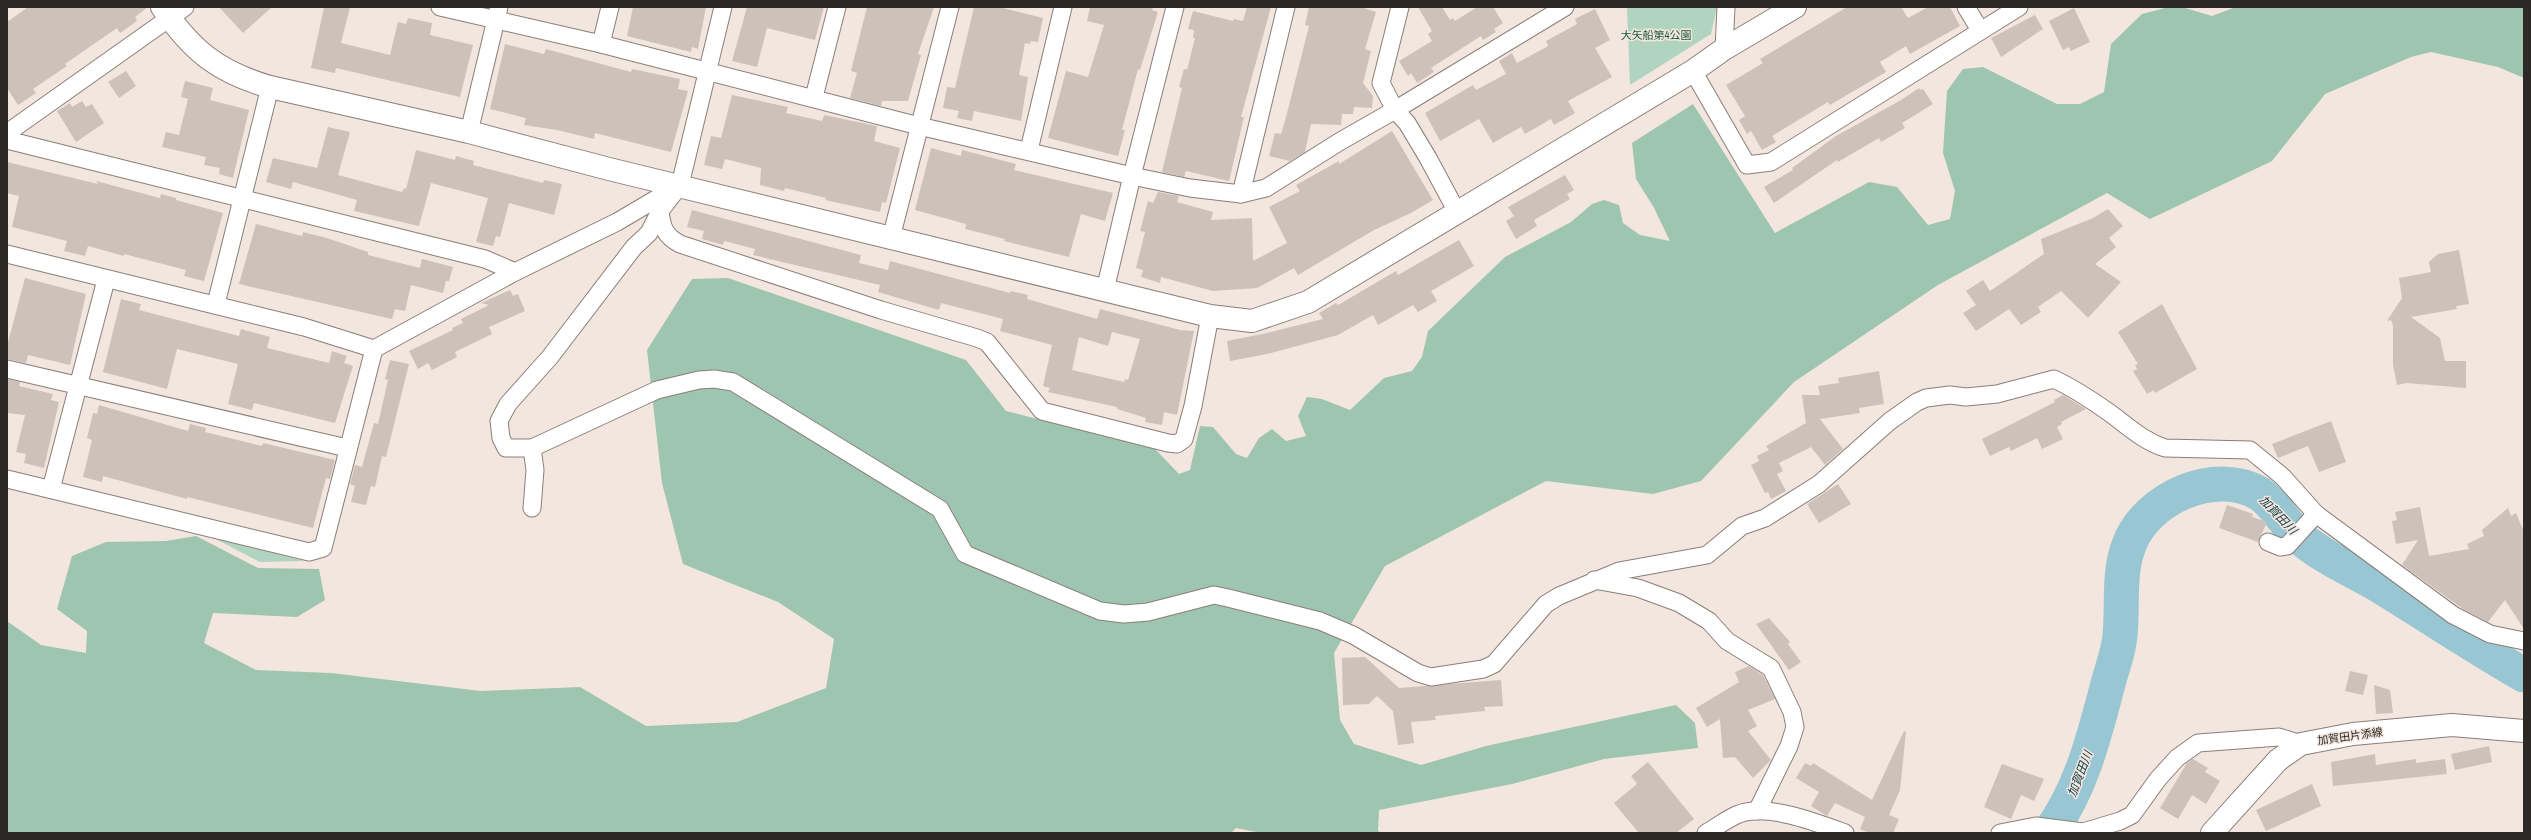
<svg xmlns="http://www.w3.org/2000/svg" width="2531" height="840" viewBox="0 0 2531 840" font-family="'Archivo Narrow','Noto Sans JP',sans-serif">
<rect width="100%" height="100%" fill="#f3e6df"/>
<g fill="#b0d4c0">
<path d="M1627,7H1717L1711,34L1630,85Z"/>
<path d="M210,536L304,561L260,562Z"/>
</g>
<path fill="#9ec5af" d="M2169,7H2182L2212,16L2236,7H2524V78L2498,67L2431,52L2411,57L2325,94L2272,161L2150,219L2107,193L1938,285L1794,382L1701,481L1653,494L1546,481L1385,566L1334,653L1340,720L1354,744L1421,765L1486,746L1676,705L1695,723L1698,748L1604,759L1512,784L1379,810L1378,831L1382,833H1261L1236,828L1231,833H7V621L41,645L86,653L87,631L57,609L72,556L106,542L166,541L196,536L258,568L319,569L325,600L297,617L213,613L204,643L256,670L331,673L481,691L580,687L646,726L737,722L826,688L834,639L778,602L683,564L662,483L647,350L692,279L728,278L966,360L1006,411L1155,449L1179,474L1190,470L1200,426L1213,427L1236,454L1247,458L1259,438L1272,429L1286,441L1306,436L1298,416L1307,397L1322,399L1350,410L1384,378L1412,371L1422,357L1428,331L1505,257L1571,222L1592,204L1604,200L1619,205L1623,223L1640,235L1670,241L1653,206L1636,179L1632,143L1693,104L1775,233L1869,182L1897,187L1928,225L1950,219L1955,191L1943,153L1947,91L1963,69L1983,67L2057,104H2080L2104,92L2111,44L2142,14Z"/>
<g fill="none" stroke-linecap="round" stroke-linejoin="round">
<path stroke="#98c6d3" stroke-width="35" d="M2049,833C2082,789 2095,733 2109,680C2113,666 2119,650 2120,635C2123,605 2118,573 2129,545C2146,498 2216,467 2260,494C2277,505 2287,528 2303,540C2326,559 2355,571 2380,586C2429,616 2475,647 2524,675"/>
</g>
<g fill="#cec1ba" fill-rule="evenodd">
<path d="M28,7H148L135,17L137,21L120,33L117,28L65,64L67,66L33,89L36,93L18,105L7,88V22Z"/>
<path d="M219,7H272L243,33Z"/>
<path d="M324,7H350L341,43L390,55L398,22L406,24L408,18L432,23L430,35L473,45L460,97L336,68L335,73L311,68Z"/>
<path d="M633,7H706L698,49L692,47L691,52L627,36Z"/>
<path d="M747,7H824L815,40L767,28L757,67L732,61Z"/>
<path d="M867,7H934L918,54L921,55L908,101H882L881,106L850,98L857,73L851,71Z"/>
<path d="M974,7H999L1043,18L1038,42L1031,41L1030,44L1025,43L1019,75L1028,77L1021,121L974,111L972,121L957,118L959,111L943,108L947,87L955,88Z"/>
<path d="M1090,7H1153L1152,10L1158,12L1140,70L1138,69L1122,130H1125L1118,156L1048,138L1066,71L1088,77L1104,25L1087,21Z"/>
<path d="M1247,7H1271L1241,117H1244L1229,181L1186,171L1184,177L1162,172L1182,88L1179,87L1184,69L1187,70L1195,38H1193L1194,30L1188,29L1193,11L1233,21L1234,19L1243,21Z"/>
<path d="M1309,7H1361L1376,12L1365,49L1371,51L1363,83L1373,96L1372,108L1354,107L1353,114H1342L1341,125L1311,124L1305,152L1290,161L1269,156L1275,133L1281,134L1285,121L1309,26L1305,25Z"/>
<path d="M1418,7H1442L1450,20L1453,18L1455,21L1477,7H1493L1503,23L1494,29L1496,32L1483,40L1481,36L1431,68L1434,72L1417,83L1411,73L1408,76L1399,61L1432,41L1428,34L1432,31Z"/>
<path d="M1847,7H1901L1908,18L1928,7H1950L1960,26L1910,54L1906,46L1880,62L1886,72L1830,105L1828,102L1772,136L1776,142L1762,150L1751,131L1747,134L1739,120L1745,116L1726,85L1763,63L1760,59Z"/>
<path d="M2074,8L2090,42L2071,51L2069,47L2063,50L2049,21Z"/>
<path d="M1595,9L1610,40L1595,48L1612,77L1568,101L1575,113L1554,125L1551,119L1525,134L1521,127L1493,143L1479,119L1440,141L1425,113L1473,85L1476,90L1506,74L1499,61L1512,53L1517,63L1548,46L1546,41L1577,24L1575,19Z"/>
<path d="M2035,15L2043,29L2001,57L1991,38Z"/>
<path d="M505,44L544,54L546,49L631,72L632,69L680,79L678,89L688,91L671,152L595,133L594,139L557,130L524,125L526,118L490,109Z"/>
<path d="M126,71L136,86L119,98L108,82Z"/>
<path d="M185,81L213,88L210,100L249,110L233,178L219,174L220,168L204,165L206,157L162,147L166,132L179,135L188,99L181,97Z"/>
<path d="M1919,88L1920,90L1923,89L1933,104L1902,123L1905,128L1881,142L1879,138L1838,162L1837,160L1774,203L1764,187L1793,170L1792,168L1836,136L1901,100Z"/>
<path d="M732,95L788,107L786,113L822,121L824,115L877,126L874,141L900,148L886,203L882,202L880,212L825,200L826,198L785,188L784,191L760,185L761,168L725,159L722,169L704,165L711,136L721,138Z"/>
<path d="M82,101L86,107L92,104L104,123L76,142L57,111L70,103L72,107Z"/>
<path d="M328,127L350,132L338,175L402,192L404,188L406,189L416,150L455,160L456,156L474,161L473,165L543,183L544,180L562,184L554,215L509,203L500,237L496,236L493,246L476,242L488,198L431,183L419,226L354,211L357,200L293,182L291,189L266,182L273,158L317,168Z"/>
<path d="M1392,131L1433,200L1411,213L1374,230L1298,275L1294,268L1257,288L1213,291L1161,277L1160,283L1141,277L1143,270L1136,268L1145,232L1140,231L1148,201L1153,203L1158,192L1179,196L1177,202L1213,212L1211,220L1252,218L1253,261L1287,243L1269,207L1300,191L1296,185L1339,161V164Z"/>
<path d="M931,148L961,156L962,150L1016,164L1014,170L1113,193L1105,221L1081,214L1069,257L1004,241L1005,239L965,229L966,224L915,210Z"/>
<path d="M7,162L98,184L96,181L160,198L161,194L176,198V200L223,213L204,281L184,276L186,270L124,254V256L88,246L85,256L64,251L67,241L12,227L19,196L7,193Z"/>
<path d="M1565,175L1574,190L1567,194L1570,199L1534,220L1537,226L1516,239L1506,221L1514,216L1508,207Z"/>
<path d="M2108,209L2123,226L2109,238L2116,247L2095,264L2121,282L2088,318L2061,291L2038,307L2041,312L2021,325L2009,309L1976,331L1963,313L1976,305L1966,291L1983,280L1990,291L2044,254L2041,239L2093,218Z"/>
<path d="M692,210L861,255L859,263L888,270L890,261L1010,293V291L1028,295L1027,299L1097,319L1100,309L1180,330L1194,331L1177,415L1164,412L1162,425L1145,422L1146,418L1117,409V407L1048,392L1050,388L1043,386L1052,345L1000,331L1003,319L941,303L939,310L878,292L880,285L753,255L755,249L724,241L723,245L702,239L704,231L687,227ZM1112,332L1140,339L1128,380L1125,379L1124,382L1072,370L1079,337L1108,346Z"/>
<path d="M256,224L302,236L303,232L327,238L368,252V255L420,268L422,259L453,267L449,281H446L443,293L411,285L405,311L395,309L392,319L239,284Z"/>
<path d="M1459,240L1474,266L1431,291L1437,301L1418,312L1413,305L1378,325L1373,315L1338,335L1267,354L1230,361L1227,341L1267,333L1323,319L1319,313L1336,303L1338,305L1396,271L1398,275Z"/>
<path d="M2459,250L2469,304L2456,306L2457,309L2411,317L2440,338L2445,361H2466V388L2407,383L2397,385L2393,365V326L2391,320L2387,321L2402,298L2399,278L2431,272L2429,262L2438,254Z"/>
<path d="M25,278L86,294L70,365L28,355L26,363L7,359V346Z"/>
<path d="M510,290L513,296L518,294L525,311L489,327L492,334L455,352L457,357L432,370L428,363L418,369L409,351L453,330L452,328L463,323L461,319L489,305L481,303Z"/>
<path d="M121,299L141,304L139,310L239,336L241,329L270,337L267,348L329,363L332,351L347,356L344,363L353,366L335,423L254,403L252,410L228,404L238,364L177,349L167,389L103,372Z"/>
<path d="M2162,304L2197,369L2155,393L2154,390L2147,394L2133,371L2137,369L2135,365L2138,364L2118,332Z"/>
<path d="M390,360L409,364L386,457L382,456L375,487L371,486L366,505L351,502L355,486L350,484L355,465L362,467L374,423L378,424L388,380L385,379Z"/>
<path d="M1879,371L1884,404L1859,408L1860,413L1820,419L1843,449L1825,465L1811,447L1779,463L1783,471L1777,474L1786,491L1771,499L1768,492L1765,493L1751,465L1759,461L1757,456L1769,450L1766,446L1806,423L1802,395H1820L1818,386L1839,383L1838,378Z"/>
<path d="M7,379L20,382L19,386L53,394L51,400L59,402L44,468L24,463L26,454L16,452L25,415L7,413Z"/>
<path d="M2063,395L2086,409L2061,422L2062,424L2057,427L2063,439L2042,449L2037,438L2011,451L2009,447L1990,456L1982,439L2055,402L2054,400Z"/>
<path d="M99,405L188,431L190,424L206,428L205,432L262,446L263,443L335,460L330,479L326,478L313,528L187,497V499L103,476L102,482L83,477L92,440L87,438L93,413L97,414Z"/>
<path d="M2331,421L2346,462L2319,472L2308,446L2278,458L2272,444Z"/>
<path d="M1838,484L1851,504L1819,523L1807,504Z"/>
<path d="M2227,505L2253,514L2252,517L2267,522L2258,542L2219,528Z"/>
<path d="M2420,507L2429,556L2469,549L2467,544L2484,536L2482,530L2508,508L2511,516L2516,513L2524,532V629L2505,600L2488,622L2463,609L2402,565L2418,540L2396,544L2392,521L2397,520L2395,512Z"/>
<path d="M1769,618L1790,642L1788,644L1801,662L1789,670L1756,624Z"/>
<path d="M1365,657L1399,688L1501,680L1503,706L1484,707L1485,711L1435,716L1436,720L1411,722L1414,743L1398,745L1393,711L1377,696L1369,704L1343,705L1342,658Z"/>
<path d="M1749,666L1763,675L1775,699L1748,710L1757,726L1748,731L1771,760L1753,778L1735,757L1723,758L1720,719L1707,727L1696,708L1739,682L1735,672Z"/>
<path d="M2350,671L2368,675L2363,695L2345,691Z"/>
<path d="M2374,685L2390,690L2393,713L2376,714Z"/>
<path d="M1904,731L1906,732L1900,790L1889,815L1899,819L1893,833H1869L1860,829L1865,817L1835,803L1827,816L1811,806L1819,792L1796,778L1805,763L1811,766L1813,763L1872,800Z"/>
<path d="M2489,746L2492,762L2455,770L2451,754Z"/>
<path d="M2375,754L2376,765L2416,759V763L2445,759L2447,774L2333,786L2331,762Z"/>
<path d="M2193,759L2208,768L2205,772L2220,781L2206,804L2192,795L2178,819L2160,808L2187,763Z"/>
<path d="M1648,762L1694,819L1676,833H1639L1614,803L1637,784L1631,776Z"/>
<path d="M2002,764L2044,779L2034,801L2021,795L2011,819L1984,807Z"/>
<path d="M2312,784L2321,806L2266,831L2256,810Z"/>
</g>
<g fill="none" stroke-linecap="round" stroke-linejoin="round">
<defs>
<g id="street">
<path d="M440,7L601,44L919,126L1132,176L1190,188L1241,194L1266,188L1339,142L1395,110L1565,7"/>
<path d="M723,7L680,185L660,211L649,233L634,247L550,357L508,404L499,421L501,438L506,448H532L657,390L699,380L714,379L733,382L940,509L965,554L1100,611L1124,614L1148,612L1214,595L1228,598L1320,621L1353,635L1418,673L1431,677L1483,669L1494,664L1546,604L1559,596L1619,571L1707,555L1742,526L1765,518L1819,484L1890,421L1917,402L1926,398L1950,395L1966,397L1997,394L2054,379C2073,388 2090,399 2107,411C2127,425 2141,440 2165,448L2250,450L2283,477L2316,514L2453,615L2490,634L2524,641"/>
<path d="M1400,7L1381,83L1395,110L1407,123L1428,158L1457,212"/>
<path d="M1966,7L1980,30"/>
<path d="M601,44L610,7"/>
<path d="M1724,49L1726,7"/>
<path d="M1693,71L1747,165L1771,162L2019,7"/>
<path d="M814,97L837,7"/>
<path d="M469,132L499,7"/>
<path d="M7,133L185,7"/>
<path d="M7,140L485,259L515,272"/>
<path d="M1029,150L1063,7"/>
<path d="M1241,194L1286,7"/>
<path d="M660,211C662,228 665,236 680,244L881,310L977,338L987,342L1042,411L1168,443L1177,444L1184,439L1193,406L1210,316"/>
<path d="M891,238L950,7"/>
<path d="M7,254L304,327L374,349L515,272L617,222L673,189"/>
<path d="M1105,290L1132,176L1175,7"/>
<path d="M216,304L270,87"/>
<path d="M7,369L347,448"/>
<path d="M7,479L309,552L323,548L374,349"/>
<path d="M51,489L106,280"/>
<path d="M532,508L535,470L532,448"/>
<path d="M2268,542L2280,547L2287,546L2316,514"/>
<path d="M1594,580L1638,588L1679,603L1709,621L1727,641L1771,668L1792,712L1795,727L1789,746L1757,811"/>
<path d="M1706,833C1717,827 1728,818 1739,814C1767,803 1818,823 1845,833"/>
<path d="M2000,833L2036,826L2083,832L2120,821L2132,815L2158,779L2177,758L2198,743L2279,737L2301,744"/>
</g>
<g id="secondary">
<path d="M162,7C192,51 218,72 270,87L469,132L609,169L1210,316L1252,321L1308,302L1693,71L1724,49L1795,7"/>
<path d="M2212,833L2278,760L2301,744L2353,734L2452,725L2524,731"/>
</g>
</defs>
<use href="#street" stroke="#8a7e78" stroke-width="19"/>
<use href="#secondary" stroke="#8a7e78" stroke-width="24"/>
<use href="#street" stroke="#fff" stroke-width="17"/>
<use href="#secondary" stroke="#fff" stroke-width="22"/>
</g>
<g text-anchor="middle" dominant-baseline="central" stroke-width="3" stroke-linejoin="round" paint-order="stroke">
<g font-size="11" fill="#195b3e" stroke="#f3e6df">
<text x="1656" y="35">大矢船第4公園</text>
</g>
<g font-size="11" fill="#2c2825" stroke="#f3e6df">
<text transform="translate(2350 736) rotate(-8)">加賀田片添線</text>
</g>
<g font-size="12" font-style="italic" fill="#123d46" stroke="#f3e6df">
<text transform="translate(2278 515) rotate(46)">加賀田川</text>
<text transform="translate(2080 774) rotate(-69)">加賀田川</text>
</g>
</g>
<rect width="2531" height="840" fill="none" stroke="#2c2825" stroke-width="16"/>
</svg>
